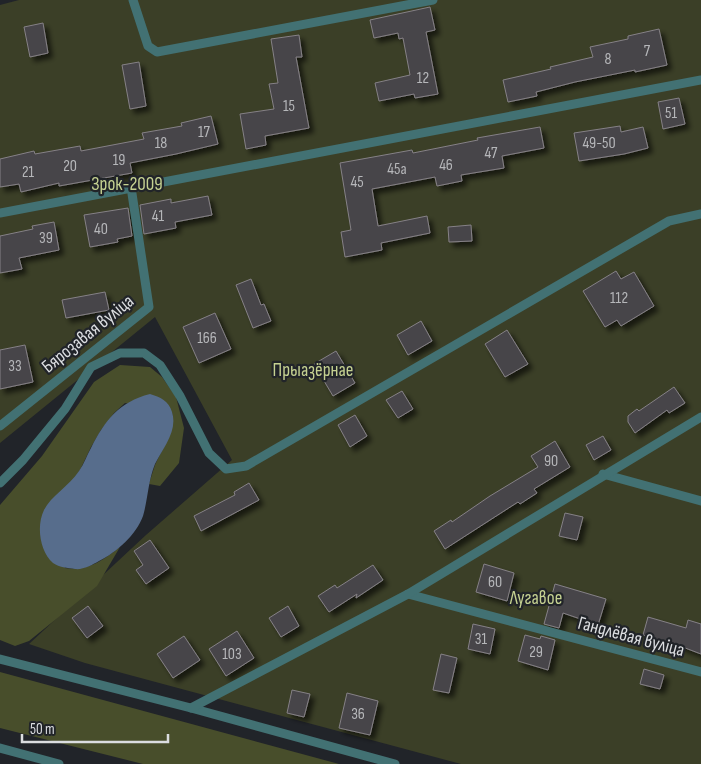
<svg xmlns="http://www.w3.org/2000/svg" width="701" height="764" viewBox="0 0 701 764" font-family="'Sofia Sans Condensed',sans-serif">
<defs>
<filter id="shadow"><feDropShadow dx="4.5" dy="4.5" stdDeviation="2.5" flood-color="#0009"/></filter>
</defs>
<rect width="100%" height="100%" fill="#212429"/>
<path fill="#3b3f27" d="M19,0H701V764H461L85,663L29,644L146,535L232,460L155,317L0,443V5Z"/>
<g fill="#484e2b">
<path d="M120,365L150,367L162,377L176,397L184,428L179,463L160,486L149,484C151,477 153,471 155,465C164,445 174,435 172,412L125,403L114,413L101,430L91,447L81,468L72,483L50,502L65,568C88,571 102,561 120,547L97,586L29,641L15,646L0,640V505L42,456L94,382Z"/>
<path d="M0,672L339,764H143L0,728Z"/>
</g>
<path fill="#576d8c" d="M150,394C160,397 169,401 172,412C178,431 163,448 155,464C148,481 148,499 143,516C136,535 117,552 99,561C92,565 83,570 75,569C68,568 58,567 53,563C40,552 36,526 44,510C51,496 69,486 79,471C84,464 87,455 91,448C105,420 119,402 150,394Z"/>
<g fill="#474449" stroke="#858186" filter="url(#shadow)">
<path d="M430,7L435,30L426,32L438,94L415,98L414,94L379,101L375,83L410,75L403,38L399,39L398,33L374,38L370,20Z"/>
<path d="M43,23L48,53L30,57L24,27Z"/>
<path d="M659,29L667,65L635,72V70L575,82L536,92L537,96L508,102L503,80L551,69L550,67L593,57L590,47L628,39V36Z"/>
<path d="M299,35L302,57H296L309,128L265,136L266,145L246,149L240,114L274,109L269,84L278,83L271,39Z"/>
<path d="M139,62L146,106L130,109L122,65Z"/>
<path d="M679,98L685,124L663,129L658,102Z"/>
<path d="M211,116L218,144L176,154L130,163L132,173L59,186V183L21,192L19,184L0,187V159L34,151L35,154L80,146L81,151L144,139L142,133L182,126L181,123Z"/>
<path d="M620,126L621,132L643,127L648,148L624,154L579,161L574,133Z"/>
<path d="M540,127L544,148L502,156L504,168L461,175L462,181L437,186L435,177L372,189L378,226L427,216L430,233L381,243L382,250L345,257L341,232L351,230L340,163L412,150L413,153L478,140L477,138Z"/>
<path d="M208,196L212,215L175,222L176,228L144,234L140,205L171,199V203Z"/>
<path d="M128,208L132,236L117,239L118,242L90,247L84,215Z"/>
<path d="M54,222L59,250L19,258L22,269L0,273V236L33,229L32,226Z"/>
<path d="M471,225L472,241L449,242L448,227Z"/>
<path d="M616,271L621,279L634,272L654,306L621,326L617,320L605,327L583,291Z"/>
<path d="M251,279L261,305L264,304L271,321L253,328L236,285Z"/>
<path d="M105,292L109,310L66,318L62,300Z"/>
<path d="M215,313L231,349L199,363L183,327Z"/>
<path d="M421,321L432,341L408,355L397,335Z"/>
<path d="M507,330L528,364L505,377L485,344Z"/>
<path d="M25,345L33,382L0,389V350Z"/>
<path d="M336,351L355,383L333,396L314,364Z"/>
<path d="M674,387L685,403L669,413L667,410L635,433L628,422V416L637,409L639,411Z"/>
<path d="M402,391L413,409L398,418L386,400Z"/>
<path d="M355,415L367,436L350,447L338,425Z"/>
<path d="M603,436L611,450L594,460L586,445Z"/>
<path d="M555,441L570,467L534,489L537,493L520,504L518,502L445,549L434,531L451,520L452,522L490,496L538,467L531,456Z"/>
<path d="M249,483L259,500L201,531L194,516L235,495L234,492Z"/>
<path d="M565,513L583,517L577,540L559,536Z"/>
<path d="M150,540L169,568L146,584L136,570L143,565L134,551Z"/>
<path d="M484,564L514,573L507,601L476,592Z"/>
<path d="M373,565L383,580L356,598L357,594L329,612L318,596L335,585L337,588Z"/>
<path d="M555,584L606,599L598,625L563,613L559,628L544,624Z"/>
<path d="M88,606L103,626L87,638L72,618Z"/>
<path d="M288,606L299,626L281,637L269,618Z"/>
<path d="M648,617L686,628L688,620L701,624V654L680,646L643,635Z"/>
<path d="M473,624L495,629L490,654L468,649Z"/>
<path d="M237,631L254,658L226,676L209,649Z"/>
<path d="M525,635L540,639L541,636L555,640L548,670L518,661Z"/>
<path d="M184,636L200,660L173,678L157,654Z"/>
<path d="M441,654L457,658L449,693L433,690Z"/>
<path d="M644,669L664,675L660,689L640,684Z"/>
<path d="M292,690L310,694L304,717L287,713Z"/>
<path d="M347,693L378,701L370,735L339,728Z"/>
</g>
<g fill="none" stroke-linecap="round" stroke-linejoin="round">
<g stroke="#427173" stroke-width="9">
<path d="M133,0L148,46L157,52L433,0"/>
<path d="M0,213L701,80"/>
<path d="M0,426L149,307L131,187"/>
<path d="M603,474L701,501"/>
<path d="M0,483L23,460L65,409L91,367L120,353H144L160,365L180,396L209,453L226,469L246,466L669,221L701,214"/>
<path d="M408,594L701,672"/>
<path d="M0,659L191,708L395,764"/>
<path d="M191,708L408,594L701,417"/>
<path d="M0,748L59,764"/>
</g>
</g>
<g text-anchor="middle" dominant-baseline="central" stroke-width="4.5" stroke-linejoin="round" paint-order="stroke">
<g font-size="16" fill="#b6b7ba">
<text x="647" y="51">7</text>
<text x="608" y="59">8</text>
<text x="423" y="78">12</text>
<text x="289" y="106">15</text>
<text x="671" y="113">51</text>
<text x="204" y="132">17</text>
<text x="161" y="143">18</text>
<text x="599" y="143">49-50</text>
<text x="491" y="153">47</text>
<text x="119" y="160">19</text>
<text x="446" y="165">46</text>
<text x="70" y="166">20</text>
<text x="397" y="169">45а</text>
<text x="28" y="172">21</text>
<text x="357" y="182">45</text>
<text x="158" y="216">41</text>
<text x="101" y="229">40</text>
<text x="46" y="238">39</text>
<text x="619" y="298">112</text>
<text x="207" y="338">166</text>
<text x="15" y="366">33</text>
<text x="551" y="461">90</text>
<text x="495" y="582">60</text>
<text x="481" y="639">31</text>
<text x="536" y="652">29</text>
<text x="232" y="654">103</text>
<text x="358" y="714">36</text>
</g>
<g font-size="19" fill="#c5d191" stroke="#212429">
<text x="127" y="184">Зрок-2009</text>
<text x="313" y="370">Прыазёрнае</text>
<text x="536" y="598">Лугавое</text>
</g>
<g font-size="19" fill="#dbdde0" stroke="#212429">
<text transform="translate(88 334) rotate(-39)">Бярозавая вуліца</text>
<text transform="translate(631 637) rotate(15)">Гандлёвая вуліца</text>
</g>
</g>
<path d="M22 734v8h146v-8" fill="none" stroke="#dbdde0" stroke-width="2.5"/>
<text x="30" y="734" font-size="15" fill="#dbdde0" stroke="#212429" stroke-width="4" paint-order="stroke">50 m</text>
</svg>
